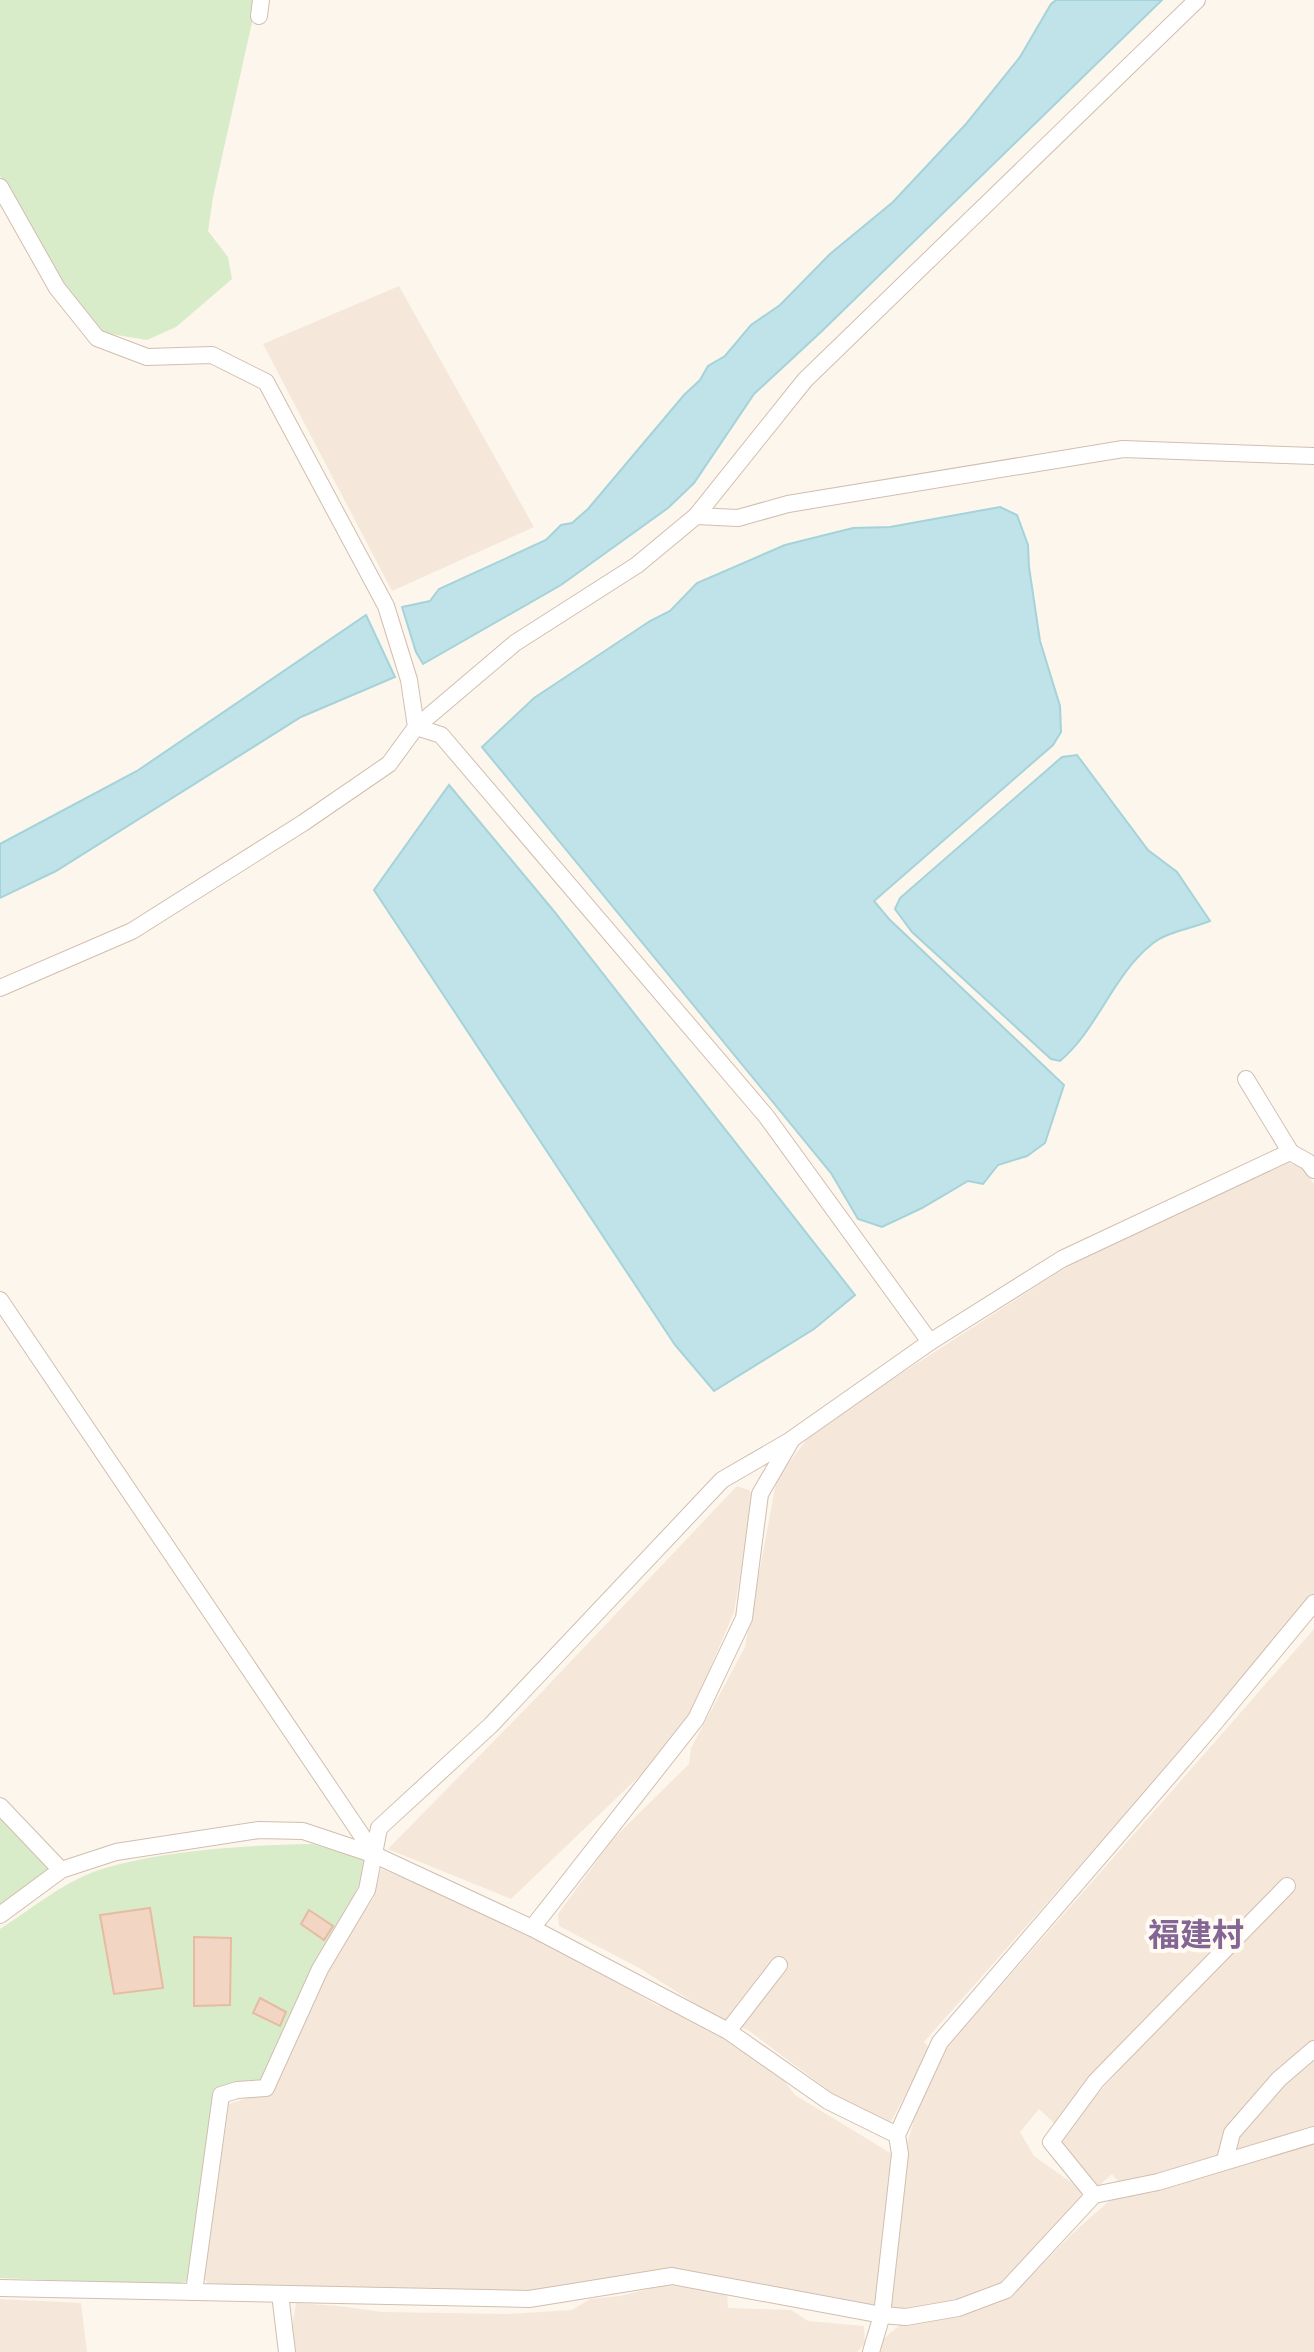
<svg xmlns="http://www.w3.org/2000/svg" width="1314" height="2352" viewBox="0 0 1314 2352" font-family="'Sofia Sans Condensed','Noto Sans SC',sans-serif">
<rect width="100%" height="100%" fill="#fdf6ec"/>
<g fill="#f5e8da">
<path d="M399,286L534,527L392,591L263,344Z"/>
<path d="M1288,1163L1302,1167L1314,1184V1593L1302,1614L924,2042L930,2048L885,2133L748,2030L727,2024L641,1969L559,1926L558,1914L613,1839L689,1764L691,1748L745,1647L777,1478L807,1439L885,1384L1079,1259Z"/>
<path d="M737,1486L749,1490L753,1499L734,1612L691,1713L653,1763L511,1899L388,1849L539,1695Z"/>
<path d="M1314,1629V2352H878L880,2342L901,2324L924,2322L981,2308L1015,2292L1075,2231L1115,2196L1119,2198L1127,2192L1112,2174L1094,2190L1057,2145L1063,2130L1119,2071L1111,2063L1057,2126L1039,2109L1020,2132L1034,2156L1082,2190L1081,2197L999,2285L957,2301L902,2312L890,2308L905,2151L916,2113L948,2046Z"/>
<path d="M381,1869L491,1912L537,1934L658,2006L667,2003L697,2017L779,2074L795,2095L892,2154L881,2297L874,2312L673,2274L528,2297L211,2288L204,2278L229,2104L268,2091L322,1977L374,1897Z"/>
<path d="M666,2285L727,2292L728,2308L791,2310L808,2321L864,2326L865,2343L857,2352H292L291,2333L296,2303L339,2306L382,2312L508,2314L572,2310L590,2299L620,2296Z"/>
<path d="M0,2299L81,2303L87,2352H0Z"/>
</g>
<g fill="#d8ecc9">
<path d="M0,0H257L213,197L208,231L228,257L232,279L176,327L147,340L99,332L60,284L0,176Z"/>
<path d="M0,1816L50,1871L0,1909Z"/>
<path d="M312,1844L370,1861L265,2086L219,2094L194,2273L187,2281L175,2285L0,2278V1929C33,1908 67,1879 105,1868C167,1850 247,1845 312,1844Z"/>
</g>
<g fill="#bfe3e8" stroke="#a5d3da" stroke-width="2">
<path d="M1056,0H1162L822,331L754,394L694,483L668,508L561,585L423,664L416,652L402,607L430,601L439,589L546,540L561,525L572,523L588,509L684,395L700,380L708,366L725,356L751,325L780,305L830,254L893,202L966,124L1020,57L1051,4Z"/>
<path d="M1000,507L1017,515L1028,545L1029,567L1040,641L1060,706L1061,732L1053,745L874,901L889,919L1064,1085L1045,1143L1027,1156L998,1165L983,1184L968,1181L922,1208L882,1227L858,1219L831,1173L482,747L534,698L650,621L670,611L697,583L785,545L853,528L890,527Z"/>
<path d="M366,615L395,677L301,717L56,871L0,898V844L137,771Z"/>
<path d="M1077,755L1148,850L1177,872L1210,921C1193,928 1166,932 1152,944C1112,976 1098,1029 1060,1061L1051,1059L912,932L895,909L900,898L1062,757Z"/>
<path d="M449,785L553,910L855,1295L814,1329L714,1391L675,1345L374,890Z"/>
</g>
<g fill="#f3d5c3" stroke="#e6bba3" stroke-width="2">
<path d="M150,1908L163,1988L114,1994L100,1915Z"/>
<path d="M309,1910L333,1926L324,1940L301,1924Z"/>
<path d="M194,1937L231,1938L230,2005L194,2006Z"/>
<path d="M260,1998L286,2012L280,2026L253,2013Z"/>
</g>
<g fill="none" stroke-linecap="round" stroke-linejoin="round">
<defs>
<g id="minor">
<path d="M259,16L261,0"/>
<path d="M0,187L57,288L97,338L147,357L212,355L266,382L386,606L409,680L416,727L389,764L303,823L132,931L0,988"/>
<path d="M696,516L738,518L788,504L1123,449L1314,456"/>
<path d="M416,727L515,643L637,565L696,516L805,380L1197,0"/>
<path d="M416,727L441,735L766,1116L930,1342"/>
<path d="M1246,1079L1291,1153"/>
<path d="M0,1300L375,1855"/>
<path d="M0,1806L61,1870"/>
<path d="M0,1915L61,1870L116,1852L259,1830L303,1831L375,1855L532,1928L728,2031L828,2101L897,2135"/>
<path d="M532,1928L696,1719L744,1618L760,1494L792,1439L930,1342L1062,1259L1290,1152L1308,1162L1314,1170"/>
<path d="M728,2031L779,1965"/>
<path d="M1225,2160L1232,2133L1279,2079L1314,2049"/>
<path d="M1094,2195L1051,2142L1096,2081L1287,1886"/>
<path d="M0,2288L529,2299L672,2276L882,2315L906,2317L958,2308L1006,2290L1094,2195L1158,2182L1314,2135"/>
<path d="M194,2292L221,2095L237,2090L266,2088L320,1969L367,1890L379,1828L491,1725L722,1480L791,1440"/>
<path d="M280,2294L287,2352"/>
<path d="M871,2352L882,2315L900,2154L897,2135L940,2042L1213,1725L1314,1603"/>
</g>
</defs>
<use href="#minor" stroke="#d1beb0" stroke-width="18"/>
<use href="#minor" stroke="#fff" stroke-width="16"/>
</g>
<g text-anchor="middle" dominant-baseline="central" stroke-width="8" stroke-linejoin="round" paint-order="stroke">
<g font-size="32" font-weight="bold" fill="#846695" stroke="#fffaf3">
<text x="1196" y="1936">福建村</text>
</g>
</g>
</svg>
